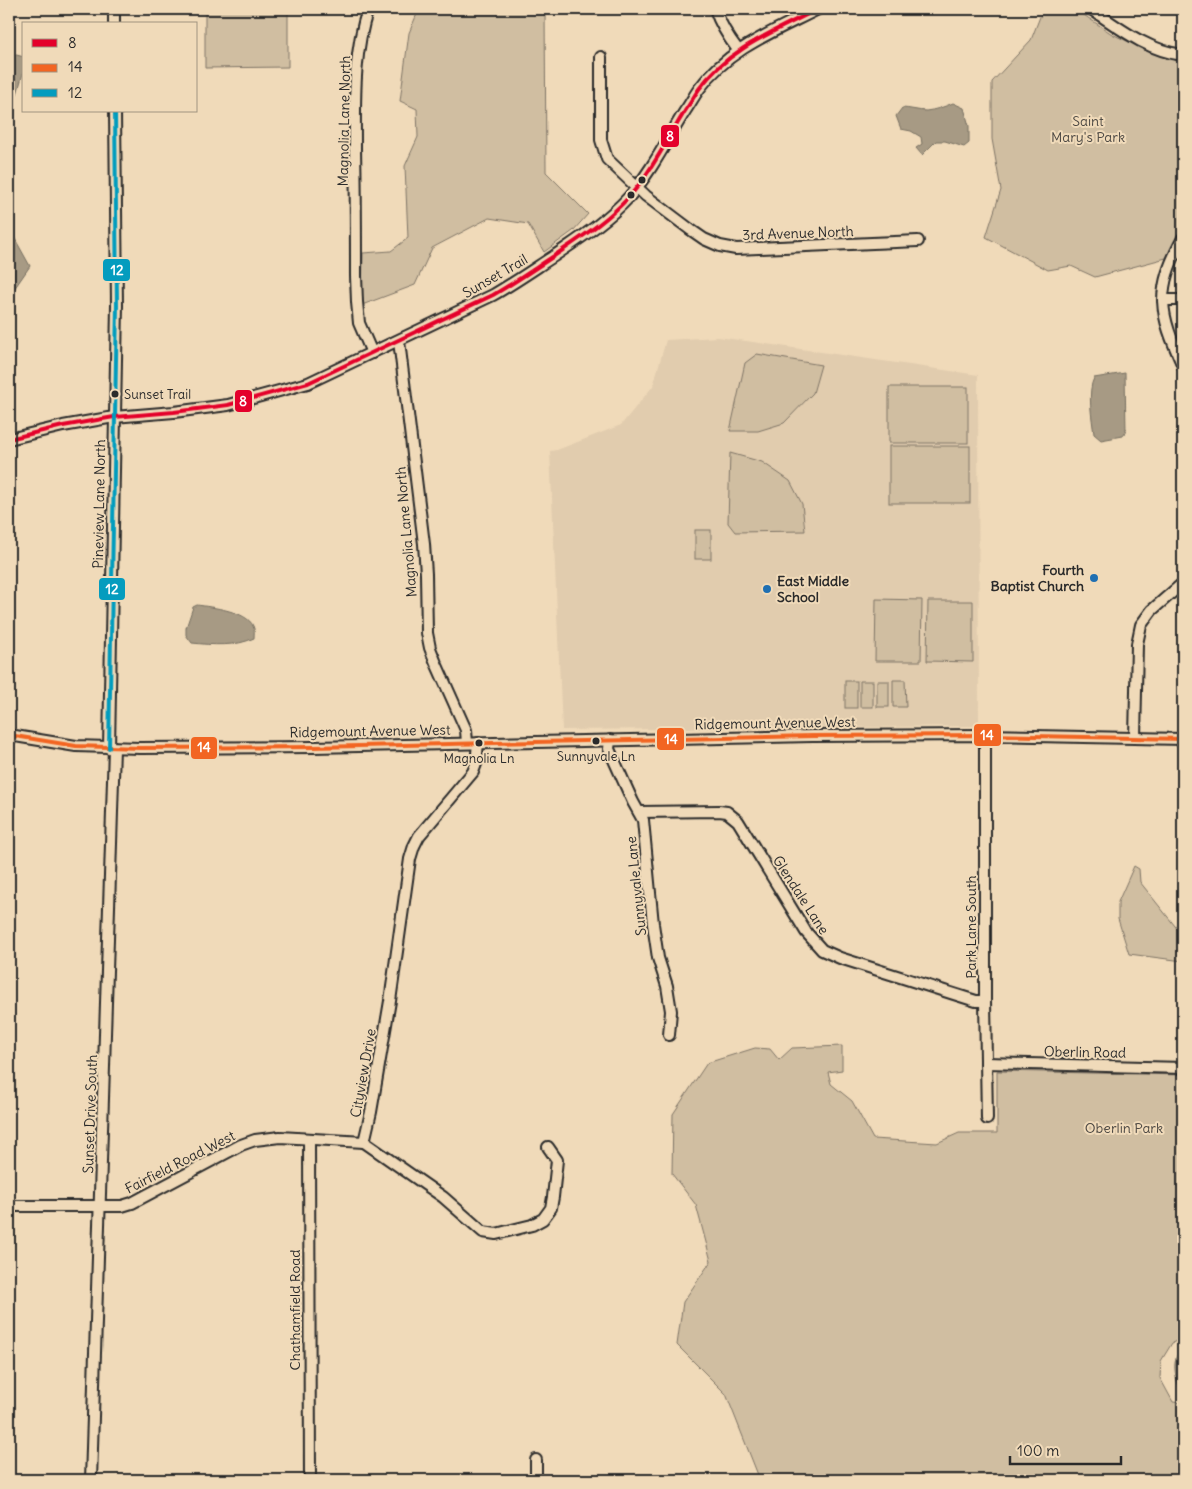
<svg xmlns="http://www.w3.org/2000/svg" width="1192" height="1489" viewBox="0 0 1192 1489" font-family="Delius,sans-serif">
<rect width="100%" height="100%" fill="#f0dab9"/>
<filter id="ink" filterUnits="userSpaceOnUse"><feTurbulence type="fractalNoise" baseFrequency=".02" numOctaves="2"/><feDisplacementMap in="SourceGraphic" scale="10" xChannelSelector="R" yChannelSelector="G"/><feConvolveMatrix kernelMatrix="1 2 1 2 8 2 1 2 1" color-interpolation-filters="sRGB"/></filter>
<g filter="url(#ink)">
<path fill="#e1ccae" d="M718,337L978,375L979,726L562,730L550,451L557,450L621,425L653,386L666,340Z"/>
<g fill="#d0bea1" stroke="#7e7466">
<path d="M205,9H288V67L205,68Z"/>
<path d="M419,9L443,13L445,9H545L546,172L588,214L573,231L544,252L528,224L489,218L432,248L415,285L362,305L363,253L391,251L408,238L405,166L418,137L417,109L400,101L409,33Z"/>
<path d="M1043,9H1075L1112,34L1155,54L1183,61V227L1166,258L1095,277L1071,266L1048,270L986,237L1001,190L992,139V82L1031,40Z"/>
<path d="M757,354L821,365L813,393L784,423L758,431H730L745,363Z"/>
<rect x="889" y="387" width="79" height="56"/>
<rect x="889" y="446" width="81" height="57"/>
<path d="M730,453L762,462L790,481L802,504L805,531L735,532L728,523Z"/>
<rect x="695" y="530" width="16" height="29"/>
<path d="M876,599L922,600L921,661H875Z"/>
<path d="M928,601H973V662L927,661Z"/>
<path d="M893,680H905L906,707H893Z"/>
<rect x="845" y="681" width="12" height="27"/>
<rect x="860" y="681" width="13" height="26"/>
<rect x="877" y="681" width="12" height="26"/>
<path d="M1134,866L1139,869L1140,882L1183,936V961L1129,954L1118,919V902Z"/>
<path d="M842,1046V1070L828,1072L831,1084L852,1101L873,1139L937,1143L959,1133H997V1071L1183,1075V1338L1172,1343L1161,1361L1160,1378L1173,1402L1183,1403V1480H760L726,1394L677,1345L683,1302L711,1261L696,1205L672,1174L673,1114L707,1063L755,1048L770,1049L779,1060L792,1048Z"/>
</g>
<g fill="#a79a84" stroke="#756e60">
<path d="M9,53L24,57V70L9,122Z"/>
<path d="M953,103L964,108L969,126V143L964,147L945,141H936L922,155L916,148L922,144L921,137L911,131L901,129L896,116L902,108C909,108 919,111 926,111C935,110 944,107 953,103Z"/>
<path d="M9,228L30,266L12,292L9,294Z"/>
<path d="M1125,373L1126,432L1123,436L1101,440L1094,434C1092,419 1087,391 1094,378Z"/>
<path d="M197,605C211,607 247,611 253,626C255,629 254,634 254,638C236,647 212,645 192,643L186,635V628L193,607Z"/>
<path d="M1183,1349V1393L1182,1394C1176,1381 1169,1358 1183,1349Z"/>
</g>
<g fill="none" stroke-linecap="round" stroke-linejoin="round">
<defs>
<g id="minor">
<path d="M114,9V24"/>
<path d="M368,9C353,53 355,103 355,149C356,192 356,234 356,276L357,302L359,323L372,353"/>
<path d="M715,9C720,24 728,37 738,50"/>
<path d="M1091,9C1119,28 1148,51 1183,55"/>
<path d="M601,57V140L607,159L646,196L691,230L704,239L720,246L736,249L918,241"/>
<path d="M1183,238C1154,292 1159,312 1183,366"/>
<path d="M1163,300H1183"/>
<path d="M399,341L424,544L426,574L427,633L430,648L436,663L466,730L467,743"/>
<path d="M9,439L63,426L114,417L174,412L228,405L308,383L493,295C514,283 534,269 554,256C580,238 607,221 629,197C651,172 667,140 685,111C690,104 694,96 699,89C729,48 775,31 818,9"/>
<path d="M9,735L76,746L140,748L314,747L812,736L985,735L1183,739"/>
<path d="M985,735V1001L987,1119"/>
<path d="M1135,738L1137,644L1141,625L1152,610L1183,583"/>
<path d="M610,740L609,749L633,802L643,820L653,924L658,958L667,986L671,1011L669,1035"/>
<path d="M109,748L117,305L115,111"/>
<path d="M639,812L719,811L727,812L738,821L806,932L822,950L840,958L976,1001H985"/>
<path d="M986,1063L1183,1068"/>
<path d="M309,1139L310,1480"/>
<path d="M364,1142L371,1112L390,1001L410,859L414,846L419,836L473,772L476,764L478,743"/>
<path d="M364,1142L443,1197L483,1232L496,1234L532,1225L543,1219L551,1208L553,1197L557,1160L548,1147"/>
<path d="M9,1206H122L132,1203L241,1145L255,1140L280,1137L364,1142"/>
<path d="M536,1460V1480"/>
<path d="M91,1480L114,748"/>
</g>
</defs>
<use href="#minor" stroke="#2b2b2b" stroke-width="14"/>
<use href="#minor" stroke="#f0dab9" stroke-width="10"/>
<defs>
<path id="bus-1" d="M9,439L63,426L114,417L174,412L228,405L308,383L493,295C514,283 534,269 554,256C580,238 607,221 629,197C651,172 667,140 685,111C690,104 694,96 699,89C729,48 775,31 818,9"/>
<path id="bus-2" d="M9,735L76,746L140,748L314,747L812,736L985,735L1183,739"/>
<path id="bus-3" d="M109,748L117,305L115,111"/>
</defs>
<use href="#bus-1" stroke="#f0dab9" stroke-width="8"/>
<use href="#bus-2" stroke="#f0dab9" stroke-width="8"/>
<use href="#bus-3" stroke="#f0dab9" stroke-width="8"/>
<use href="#bus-1" stroke="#e4002b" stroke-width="4"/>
<use href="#bus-2" stroke="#f26522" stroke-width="4"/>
<use href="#bus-3" stroke="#049cbe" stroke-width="4"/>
</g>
</g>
<g fill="#2b2b2b" stroke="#f0dab9" stroke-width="2">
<circle cx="642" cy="180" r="4.5"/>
<circle cx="631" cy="195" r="4.5"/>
<circle cx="115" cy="394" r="4.5"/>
<circle cx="596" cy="741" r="4.5"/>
<circle cx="479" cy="743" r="4.5"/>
</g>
<g fill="#1f6fb2" stroke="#f0dab9" stroke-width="2">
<circle cx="1094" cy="578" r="5"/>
<circle cx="767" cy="589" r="5"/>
</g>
<g text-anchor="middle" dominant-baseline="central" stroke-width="4" stroke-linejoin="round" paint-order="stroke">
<g font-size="13" fill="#2b2b2b" stroke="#f0dab9">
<text x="124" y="394" text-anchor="start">Sunset Trail</text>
<text x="596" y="756">Sunnyvale Ln</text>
<text x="479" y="758">Magnolia Ln</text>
</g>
<g font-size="14" fill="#2b2b2b" stroke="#f0dab9">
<text transform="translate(344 121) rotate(-89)">Magnolia Lane North</text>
<text transform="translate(798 233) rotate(-2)">3rd Avenue North</text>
<text transform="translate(495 276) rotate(-30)">Sunset Trail</text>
<text transform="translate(99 504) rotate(-89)">Pineview Lane North</text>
<text transform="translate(406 532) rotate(-95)">Magnolia Lane North</text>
<text transform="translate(775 723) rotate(-1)">Ridgemount Avenue West</text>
<text transform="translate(370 731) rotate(-1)">Ridgemount Avenue West</text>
<text transform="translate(636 886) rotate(-96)">Sunnyvale Lane</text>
<text transform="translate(801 895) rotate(57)">Glendale Lane</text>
<text transform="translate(971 927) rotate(-90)">Park Lane South</text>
<text transform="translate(1085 1052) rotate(1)">Oberlin Road</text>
<text transform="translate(363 1073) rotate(-80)">Cityview Drive</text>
<text transform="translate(90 1114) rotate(-88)">Sunset Drive South</text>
<text transform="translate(180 1162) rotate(-27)">Fairfield Road West</text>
<text transform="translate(295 1310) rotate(-90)">Chathamfield Road</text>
</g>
<g font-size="14" fill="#4c4843" stroke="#f0dab9">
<text x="1088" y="121">Saint<tspan x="1088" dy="16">Mary's Park</tspan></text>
<text x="1124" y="1128">Oberlin Park</text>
</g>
<g font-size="14" font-weight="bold" fill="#2b2b2b" stroke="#f0dab9" text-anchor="end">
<text x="1084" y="570">Fourth<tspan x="1084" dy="16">Baptist Church</tspan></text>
<text x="777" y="581" text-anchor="start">East Middle<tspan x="777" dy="16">School</tspan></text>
</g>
</g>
<g stroke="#f0dab9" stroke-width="2">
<rect x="660" y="124" width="20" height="24" rx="5" fill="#e4002b"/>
<rect x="102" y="258" width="29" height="24" rx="5" fill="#049cbe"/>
<rect x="234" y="389" width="19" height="24" rx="5" fill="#e4002b"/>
<rect x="98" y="577" width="28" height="24" rx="5" fill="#049cbe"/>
<rect x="973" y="723" width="29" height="24" rx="5" fill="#f26522"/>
<rect x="656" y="727" width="29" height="24" rx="5" fill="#f26522"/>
<rect x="190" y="736" width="28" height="24" rx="5" fill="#f26522"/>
</g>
<g font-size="14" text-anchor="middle" font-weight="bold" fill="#fff">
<text x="670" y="141">8</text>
<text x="117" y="275">12</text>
<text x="243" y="406">8</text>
<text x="112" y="594">12</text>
<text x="987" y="740">14</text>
<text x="671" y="744">14</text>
<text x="204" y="752">14</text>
</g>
<rect width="1192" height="1489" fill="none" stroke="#f0dab9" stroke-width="30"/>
<rect x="15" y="15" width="1162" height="1459" fill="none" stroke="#2b2b2b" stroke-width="2" filter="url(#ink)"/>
<rect x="22" y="22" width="175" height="90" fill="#f0dab9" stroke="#a19480"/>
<rect x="32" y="39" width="25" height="8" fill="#e4002b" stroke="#a19480"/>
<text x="68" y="48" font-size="15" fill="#2b2b2b">8</text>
<rect x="32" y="64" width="25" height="8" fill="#f26522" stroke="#a19480"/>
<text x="68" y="72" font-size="15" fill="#2b2b2b">14</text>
<rect x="32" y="89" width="25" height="8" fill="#049cbe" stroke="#a19480"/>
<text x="68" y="98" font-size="15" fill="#2b2b2b">12</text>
<path d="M1010 1456v8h111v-8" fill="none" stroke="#2b2b2b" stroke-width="2.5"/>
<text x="1017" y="1456" font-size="15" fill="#2b2b2b" stroke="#f0dab9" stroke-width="4" paint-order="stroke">100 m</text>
</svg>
